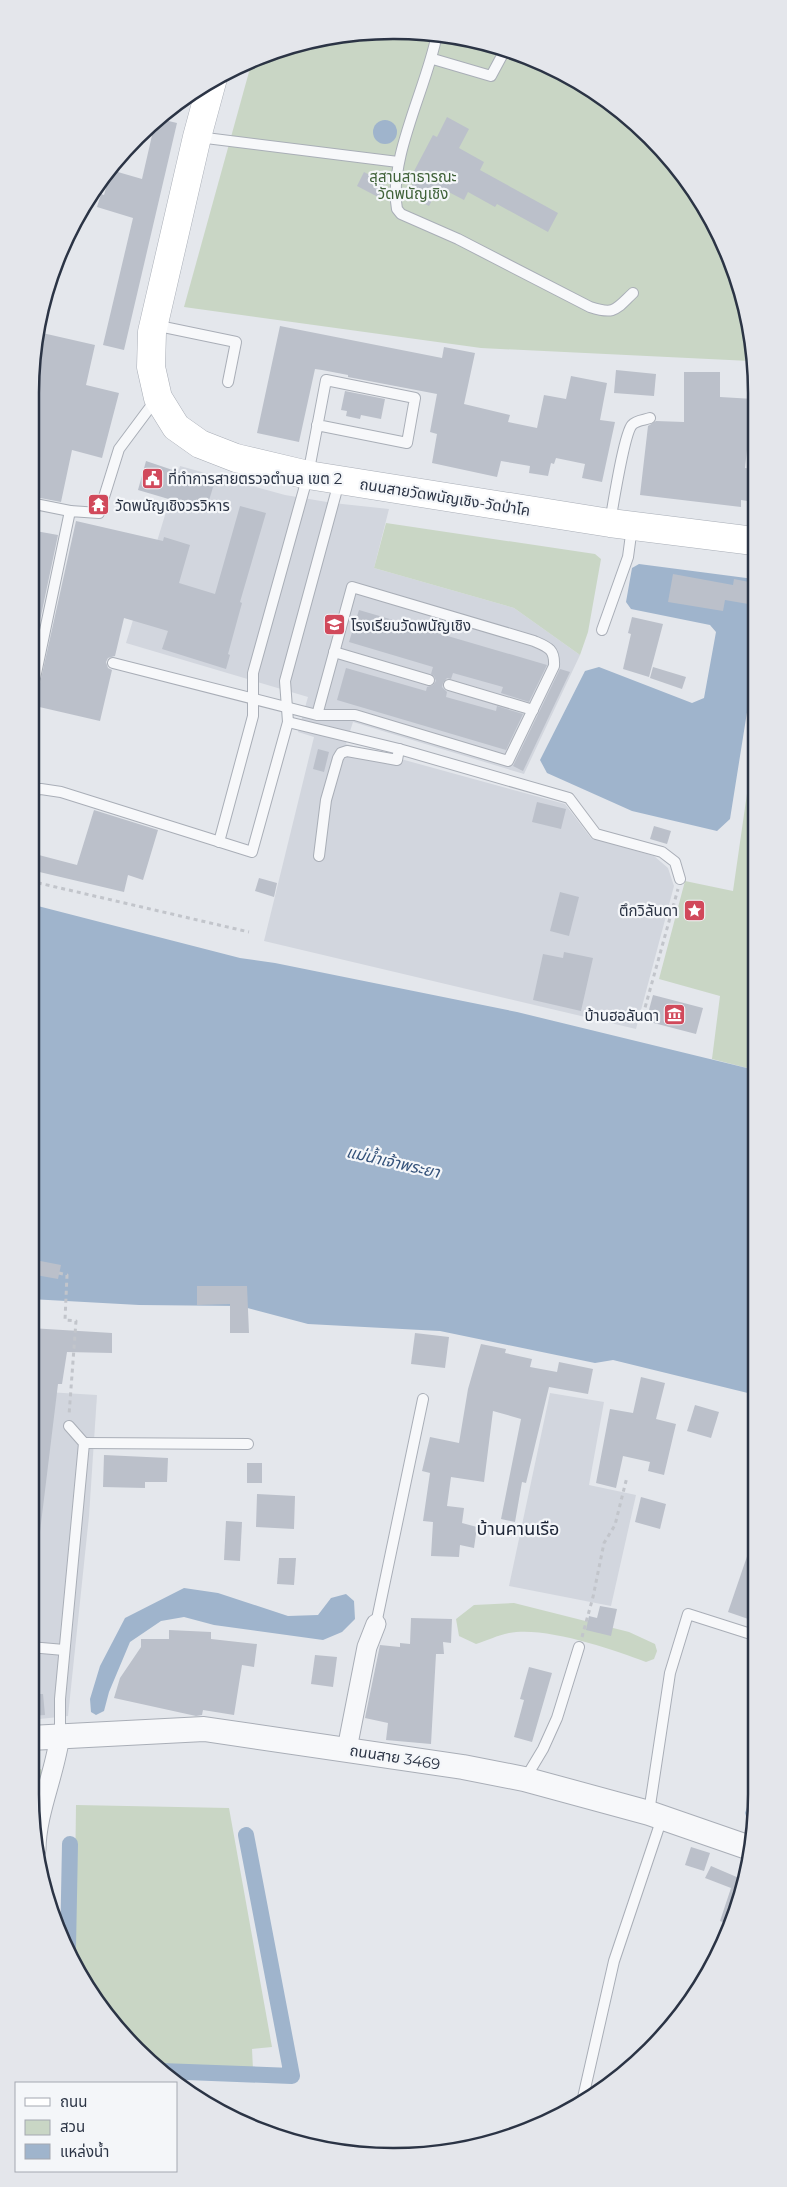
<svg xmlns="http://www.w3.org/2000/svg" width="787" height="2187" viewBox="0 0 787 2187" font-family="Montserrat,'Noto Sans Thai',sans-serif">
<rect width="100%" height="100%" fill="#e4e7ec"/>
<g fill="#d2d6de">
<path d="M180,466L285,495L333,503L389,509L374,568L514,608L580,655L524,774L353,722L346,744L565,804L591,838L654,856L668,868L674,886L636,1029L264,941L314,737L298,732L308,697L126,643Z"/>
<path d="M30,1391L97,1395L89,1516L68,1716L30,1720Z"/>
<path d="M550,1393L604,1402L589,1485L636,1495L611,1606L509,1586Z"/>
</g>
<g fill="#c9d6c5">
<path d="M417,31L487,42L575,79L667,154L720,233L754,346L750,361L481,348L184,307L252,61L276,49L346,33Z"/>
<path d="M386,523L595,554L601,559L588,632L580,655L514,608L374,568Z"/>
<path d="M755,738V1070L712,1059L720,996L659,979L685,881L733,891Z"/>
<path d="M514,1603L629,1632L655,1644L657,1651L654,1659L646,1662C612,1649 545,1626 509,1633C498,1635 486,1641 476,1644L459,1636L456,1619L474,1605Z"/>
<path d="M30,1769H41L43,1773L32,1814Z"/>
<path d="M76,1805L229,1808L272,2047L252,2049L253,2070L155,2066L120,2033L74,1959Z"/>
</g>
<g fill="#9fb4cc">
<circle cx="385" cy="132" r="12"/>
<path d="M639,564L754,579L755,662L730,819L717,831L632,811L547,773L540,760L585,671L599,667L692,703L704,698L716,632L710,625L631,609L626,602L632,568Z"/>
<path d="M30,904L240,958L275,963L517,1012L755,1070L756,1395L613,1360L595,1363L440,1331L308,1324L240,1306L139,1305L30,1299Z"/>
<path d="M184,1588L218,1593L288,1616L318,1615L331,1598L346,1594L354,1601L355,1619L342,1632L323,1640L214,1625L184,1617L161,1621L130,1642L109,1692L104,1711L96,1715L91,1712L90,1699L100,1666L125,1618Z"/>
<path d="M757,1778L753,1825L748,1823L745,1813Z"/>
</g>
<g fill="none" stroke-linecap="round" stroke-linejoin="round">
<g stroke="#9fb4cc" stroke-width="16">
<path d="M68,1948L70,1844"/>
<path d="M161,2071L292,2076L246,1835"/>
</g>
</g>
<g fill="#bbc0ca">
<path d="M447,117L469,129L459,148L484,162L480,170L558,213L548,232L497,204L495,207L468,192L464,200L439,187L429,206L407,195L417,175L413,173L433,135L437,137Z"/>
<path d="M156,118L177,123L124,350L103,345L133,218L97,207L101,194L104,195L111,170L142,179Z"/>
<path d="M364,172L385,183L378,197L357,186Z"/>
<path d="M280,326L442,358L444,347L475,353L464,404L510,415L508,422L537,428L544,395L566,399L571,376L607,383L600,420L615,422L602,482L582,478L585,464L556,458L554,464L551,463L548,476L529,473L530,466L501,461L497,477L432,463L437,434L430,432L437,394L348,377V375L322,370L315,369L299,442L257,433Z"/>
<path d="M38,332L95,345L86,385L119,393L102,458L72,450L61,502L30,496V394Z"/>
<path d="M616,370L656,374L654,396L614,393Z"/>
<path d="M684,372H720V397L754,399V431H749L745,468L754,469V502L741,500V507L640,495L648,426L656,421L684,422Z"/>
<path d="M345,391L385,399L381,419L361,415L360,419L346,416L347,411L341,410Z"/>
<path d="M146,461L214,484L206,510L138,490Z"/>
<path d="M240,506L266,513L240,602L242,603L228,654L230,655L226,669L162,649L168,631L124,618L115,656L108,658L106,662L108,668L112,670L100,721L35,706L76,521L163,541L164,537L190,545L179,583L215,594Z"/>
<path d="M30,530L58,535L30,668Z"/>
<path d="M673,574L733,585L734,579L754,583V605L725,600L723,611L668,602Z"/>
<path d="M359,610L547,665L529,702L501,693L503,687L453,673L451,679L447,678L443,683L442,687L447,692L446,697L496,711L497,706L523,714L506,750L337,700L346,668L426,691L427,687L433,685L436,681L434,676L431,674L433,667L349,642Z"/>
<path d="M632,617L663,624L649,677L623,669L631,634L628,633Z"/>
<path d="M653,667L686,677L682,689L650,678Z"/>
<path d="M560,669L570,672L523,771L513,766Z"/>
<path d="M318,749L329,752L324,772L313,769Z"/>
<path d="M537,802L566,809L561,829L532,822Z"/>
<path d="M94,810L158,830L143,880L128,875L124,892L31,870L35,854L77,865Z"/>
<path d="M654,826L671,831L667,844L650,839Z"/>
<path d="M259,878L277,883L274,897L255,891Z"/>
<path d="M560,892L579,897L569,936L550,931Z"/>
<path d="M564,952L593,958L581,1011L533,1000L543,954L563,958Z"/>
<path d="M653,995L703,1008L696,1034L646,1021Z"/>
<path d="M30,1259L61,1265L58,1279L30,1274Z"/>
<path d="M197,1286H247L249,1333H230V1304L197,1305Z"/>
<path d="M30,1328L112,1333V1353L67,1352L62,1384H58L38,1548L30,1547Z"/>
<path d="M415,1333L449,1337L445,1368L411,1364Z"/>
<path d="M481,1344L506,1349L505,1353L532,1359L530,1367L557,1372L559,1362L593,1369L588,1394L549,1387L526,1483L522,1482L515,1522L501,1519L521,1419L493,1411L484,1482L451,1477L447,1506L464,1508L462,1523L477,1527L474,1548L460,1545L459,1557L431,1556L433,1522L423,1521L430,1473L422,1471L430,1437L459,1443L468,1389Z"/>
<path d="M641,1377L665,1383L656,1419L676,1424L664,1475L648,1471L650,1462L623,1456L616,1488L596,1483L610,1409L633,1413Z"/>
<path d="M695,1405L719,1412L711,1438L687,1431Z"/>
<path d="M104,1455L168,1458L167,1482H145V1488L103,1487Z"/>
<rect x="247" y="1463" width="15" height="20"/>
<path d="M257,1494L295,1496L294,1529L256,1527Z"/>
<path d="M641,1497L666,1504L660,1529L635,1522Z"/>
<path d="M226,1521L242,1522L240,1561L224,1560Z"/>
<path d="M754,1536H756L757,1622L728,1612Z"/>
<path d="M279,1558H296L294,1585L277,1584Z"/>
<path d="M600,1606L617,1609L611,1636L586,1630L589,1616L597,1618Z"/>
<path d="M411,1618L452,1619L451,1643L443,1642L444,1654H436L431,1744L386,1740L388,1723L365,1718L380,1645L400,1647V1643L410,1644Z"/>
<path d="M169,1630L211,1632V1639L257,1644L254,1667L242,1665L234,1715L203,1710L202,1715L196,1716L114,1698L120,1678L141,1647V1639H169Z"/>
<path d="M315,1655L337,1657L333,1687L311,1684Z"/>
<path d="M529,1667L552,1673L532,1742L514,1737L524,1700L520,1699Z"/>
<path d="M30,1694H43L45,1715L30,1716Z"/>
<path d="M691,1847L710,1853L704,1871L685,1865Z"/>
<path d="M711,1866L746,1881L745,1887L728,1924L720,1921L731,1888L705,1878Z"/>
</g>
<g fill="none" stroke-linecap="round" stroke-linejoin="round">
<defs>
<g id="service">
<path d="M437,34C427,87 388,158 397,209L401,214L458,239L590,307C615,315 615,310 633,293"/>
<path d="M433,59L491,76L505,50"/>
<path d="M198,137L398,162"/>
<path d="M154,325L236,342L228,382"/>
<path d="M30,503L70,511"/>
<path d="M610,522C613,506 624,434 632,425C636,420 645,420 650,418"/>
<path d="M602,630L628,557L632,527"/>
<path d="M334,652L429,680"/>
<path d="M113,663L317,715H355L508,761L554,666C555,649 548,647 534,641L352,587L317,715"/>
<path d="M449,685L533,710"/>
<path d="M30,702L70,511L99,513L119,449L157,398"/>
<path d="M288,722L399,749L569,798L596,834L662,852L675,862L680,879"/>
<path d="M30,791L41,789L61,792L252,852L288,722L285,681L339,482"/>
<path d="M219,842L253,716V673L308,475L326,380L415,398L407,443L317,425"/>
<path d="M319,856L326,800L338,758L341,753L347,751L397,760L399,749"/>
<path d="M84,1443L248,1444"/>
<path d="M376,1624L423,1399"/>
<path d="M30,1647L64,1650"/>
<path d="M60,1735V1699L84,1443L69,1426"/>
<path d="M525,1779L543,1749L557,1718L579,1647"/>
<path d="M649,1812L670,1673L688,1614L757,1636"/>
<path d="M582,2102L614,1961L662,1818"/>
</g>
<g id="minor">
<path d="M347,1749L367,1647L376,1624"/>
<path d="M36,1850C36,1813 55,1774 60,1735"/>
</g>
<path id="tertiary" d="M30,1738L204,1729L463,1767L524,1779L649,1813L750,1848"/>
<path id="secondary" d="M213,78L197,137L152,332L151,367L158,398L176,427L200,444L236,458L308,475L610,523L754,541"/>
</defs>
<use href="#service" stroke="#a9aeb7" stroke-width="12"/>
<use href="#minor" stroke="#a9aeb7" stroke-width="21"/>
<use href="#tertiary" stroke="#a9aeb7" stroke-width="26"/>
<use href="#secondary" stroke="#a9aeb7" stroke-width="29"/>
<g stroke="#c2c5cb" stroke-width="3" stroke-dasharray="4 4" stroke-linecap="butt">
<path d="M30,881L249,932"/>
<path d="M643,1015L678,889"/>
<path d="M749,1027L755,1025"/>
<path d="M59,1273L67,1275L65,1320L76,1321L69,1415"/>
<path d="M582,1637L593,1597L604,1543L615,1525L627,1477"/>
</g>
<use href="#service" stroke="#f7f8fa" stroke-width="10"/>
<use href="#minor" stroke="#f7f8fa" stroke-width="19"/>
<use href="#tertiary" stroke="#f7f8fa" stroke-width="24"/>
<use href="#secondary" stroke="#fff" stroke-width="28"/>
</g>
<defs>
<symbol id="civic-square" viewBox="-11 -11 22 22"><rect x="-9" y="-9" width="18" height="18" rx="4" fill="#d1495b" stroke="#f4f6f9"/><path d="M-.6-6.5H3V-4.5H.6V-3L4-1V1h2V6H-6V1h2V-1L-.6-3ZM-1.2 2.5V6h2.4V2.5Z" fill="#fff"/></symbol>
<symbol id="temple-square" viewBox="-11 -11 22 22"><rect x="-9" y="-9" width="18" height="18" rx="4" fill="#d1495b" stroke="#f4f6f9"/><path d="M0-6L5-2H3V0L6.5 2.5H4V6H1.5V3h-3V6H-4V2.5H-6.5L-3 0V-2H-5Z" fill="#fff"/></symbol>
<symbol id="school-square" viewBox="-11 -11 22 22"><rect x="-9" y="-9" width="18" height="18" rx="4" fill="#d1495b" stroke="#f4f6f9"/><path d="M0-5L7-2L0 1L-7-2ZM-4 1L0 2.5L4 1V4Q0 6-4 4Z" fill="#fff"/></symbol>
<symbol id="sight-square" viewBox="-11 -11 22 22"><rect x="-9" y="-9" width="18" height="18" rx="4" fill="#d1495b" stroke="#f4f6f9"/><path d="M0-6L1.8-2.2L6-1.7L2.9 1.2L3.7 5.4L0 3.3L-3.7 5.4L-2.9 1.2L-6-1.7L-1.8-2.2Z" fill="#fff"/></symbol>
<symbol id="museum-square" viewBox="-11 -11 22 22"><rect x="-9" y="-9" width="18" height="18" rx="4" fill="#d1495b" stroke="#f4f6f9"/><path d="M0-6L6-3V-2H-6V-3ZM-5-1h2V3h-2ZM-1-1h2V3h-2ZM3-1h2V3H3ZM-6 4H6V6H-6Z" fill="#fff"/></symbol>
</defs>
<g fill-rule="evenodd">
<use href="#civic-square" x="140" y="466" width="25" height="25"/>
<use href="#temple-square" x="86" y="492" width="25" height="25"/>
<use href="#school-square" x="322" y="612" width="25" height="25"/>
<use href="#sight-square" x="682" y="898" width="25" height="25"/>
<use href="#museum-square" x="662" y="1002" width="25" height="25"/>
</g>
<g text-anchor="middle" dominant-baseline="central" stroke-width="4.5" stroke-linejoin="round" paint-order="stroke">
<g font-size="15" fill="#3f6138" stroke="#f4f6f9">
<text x="413" y="176">สุสานสาธารณะ<tspan x="413" dy="17">วัดพนัญเชิง</tspan></text>
</g>
<g font-size="15" fill="#2b3445" stroke="#f4f6f9" text-anchor="start">
<text x="168" y="478">ที่ทำการสายตรวจตำบล เขต 2</text>
<text x="115" y="505">วัดพนัญเชิงวรวิหาร</text>
<text x="351" y="625">โรงเรียนวัดพนัญเชิง</text>
<text x="678" y="910" text-anchor="end">ตึกวิลันดา</text>
<text x="659" y="1015" text-anchor="end">บ้านฮอลันดา</text>
</g>
<g font-size="15" fill="#2b3445" stroke="#f4f6f9">
<text transform="translate(445 497) rotate(9)">ถนนสายวัดพนัญเชิง-วัดป่าโค</text>
<text transform="translate(395 1757) rotate(9)">ถนนสาย 3469</text>
</g>
<g font-size="16" font-style="italic" fill="#34527a" stroke="#f4f6f9">
<text transform="translate(393 1162) rotate(13)">แม่น้ำเจ้าพระยา</text>
</g>
<g font-size="18" fill="#1d2536" stroke="#f4f6f9">
<text x="518" y="1529">บ้านคานเรือ</text>
</g>
</g>
<path d="M0 0H787V2187H0ZM393 39H394A354 354 0 0 1 748 393V1794A354 354 0 0 1 394 2148H393A354 354 0 0 1 39 1794V393A354 354 0 0 1 393 39Z" fill="#e4e6eb" fill-rule="evenodd"/>
<path fill="none" stroke="#2b3445" stroke-width="2.5" d="M393 39H394A354 354 0 0 1 748 393V1794A354 354 0 0 1 394 2148H393A354 354 0 0 1 39 1794V393A354 354 0 0 1 393 39Z"/>
<rect x="15" y="2082" width="162" height="90" fill="#f4f6f9" stroke="#a4a8b1"/>
<rect x="25" y="2098" width="25" height="8" fill="#ffffff" stroke="#a4a8b1"/>
<text x="60" y="2107" font-size="15" fill="#2b3445">ถนน</text>
<rect x="25" y="2120" width="25" height="15" fill="#c9d6c5" stroke="#a4a8b1"/>
<text x="60" y="2132" font-size="15" fill="#2b3445">สวน</text>
<rect x="25" y="2144" width="25" height="15" fill="#9fb4cc" stroke="#a4a8b1"/>
<text x="60" y="2157" font-size="15" fill="#2b3445">แหล่งน้ำ</text>
</svg>
